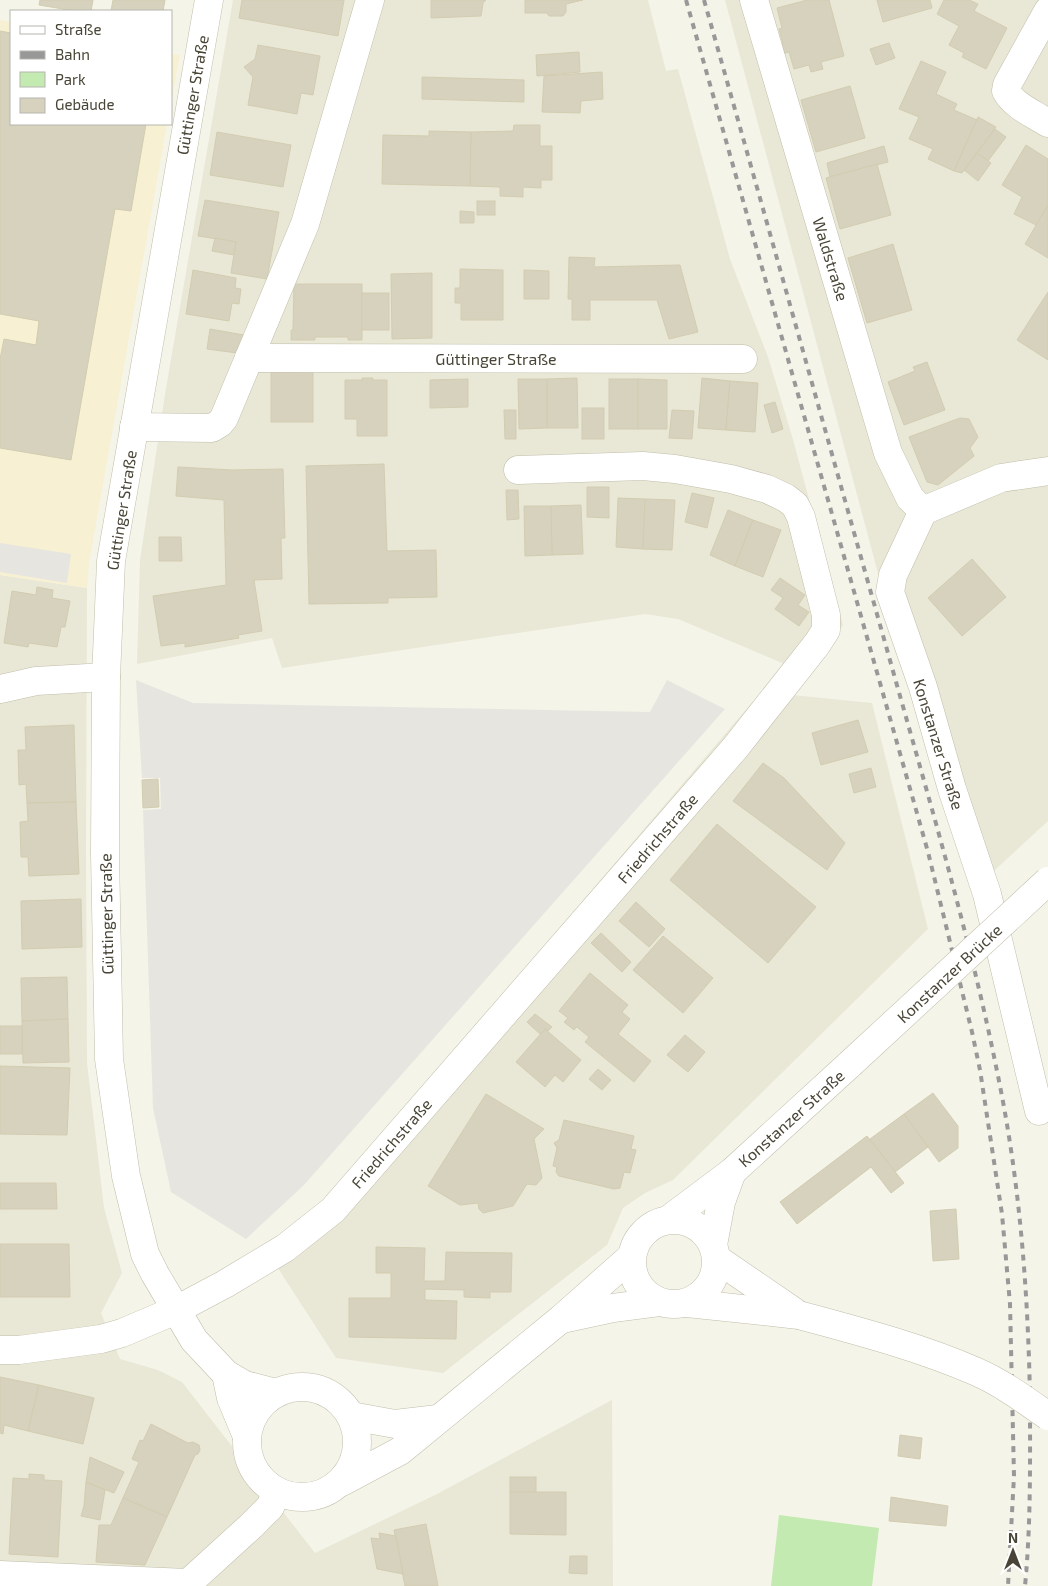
<svg xmlns="http://www.w3.org/2000/svg" width="1048" height="1586" viewBox="0 0 1048 1586" font-family="'Exo 2',sans-serif">
<rect width="100%" height="100%" fill="#f5f4e8"/>
<g fill="#e9e7d6">
<path d="M233,0H648L666,71L678,69L730,259L768,357L792,436L843,625L806,673L678,619L645,614L282,668L272,638L137,664L140,560L165,394Z"/>
<path d="M725,0H1048V821L972,891L883,592Z"/>
<path d="M0,575L87,588L86,850L87,1063L104,1208L122,1273L101,1313L120,1359L158,1370L182,1382L315,1553L437,1494L612,1400L613,1586H0Z"/>
<path d="M761,692L872,703L928,929L673,1180L645,1193L623,1208L607,1245L443,1373L336,1358L265,1248L323,1205Z"/>
</g>
<g fill="#f7f0d3">
<path d="M0,20L11,22V124H167L89,563L87,588L0,575Z"/>
<path d="M171,54L180,55L171,102Z"/>
</g>
<path fill="#c3eab0" d="M779,1515L879,1528L872,1586H771Z"/>
<g fill="#e6e5e0">
<path d="M0,543L71,554L67,583L0,572Z"/>
<path d="M136,680L193,703L650,712L667,680L725,709L304,1185L246,1239L171,1192L153,1108L143,810L161,809L160,778H142Z"/>
</g>
<g fill="#d7d2bd" stroke="#d2ccb0">
<path d="M40,0H93L91,11H75L39,5Z"/>
<path d="M113,0H165L163,11H111Z"/>
<path d="M242,0H344L338,36L239,18Z"/>
<path d="M431,0H486L483,3L481,16L431,18Z"/>
<path d="M525,0H583L566,4V12L563,16H549L547,13H525Z"/>
<path d="M807,0H829L844,56L821,62L823,69L811,72L809,65L794,69L789,52L782,54L780,45L783,44L779,29L782,28L777,8Z"/>
<path d="M877,0H930L932,8L883,22Z"/>
<path d="M944,0H969L978,4L974,11L1007,28L986,69L962,57L964,53L949,45L959,26L937,14Z"/>
<path d="M0,31L11,33V124H146L131,211L115,209L71,460L0,448V359L4,339L36,345L39,321L0,314Z"/>
<path d="M889,43L895,58L876,65L870,49Z"/>
<path d="M258,45L320,56L313,95L301,93L297,114L248,105L253,77L244,67L255,59Z"/>
<path d="M579,52L580,72L537,76L536,55Z"/>
<path d="M921,61L946,72L936,94L957,104L954,110L977,120L954,171L928,159L933,149L909,139L919,117L899,109Z"/>
<path d="M602,72L603,99L581,101L580,113L542,112L544,76Z"/>
<path d="M422,77L524,80V102L422,99Z"/>
<path d="M850,86L865,138L816,152L801,100Z"/>
<path d="M978,117L996,127L962,173L954,171Z"/>
<path d="M514,125H540V146H552V180H541V188L523,187V197L500,196V187L470,186L471,132L513,131Z"/>
<path d="M995,129L1006,137L988,161L977,153Z"/>
<path d="M429,131L471,132L470,186L382,184L383,135L429,136Z"/>
<path d="M217,132L291,145L283,187L210,175Z"/>
<path d="M1026,145L1048,159V205L1036,225L1014,214L1022,197L1002,185Z"/>
<path d="M884,146L888,162L830,177L827,163Z"/>
<path d="M977,153L991,163L978,181L964,170Z"/>
<path d="M877,164L891,215L840,229L826,178Z"/>
<path d="M205,200L279,212L267,279L231,273L236,242L198,236Z"/>
<rect x="477" y="201" width="18" height="14"/>
<path d="M1048,205V258L1025,244Z"/>
<path d="M460,211L474,212V223H460Z"/>
<path d="M215,238L236,242L234,255L212,251Z"/>
<path d="M893,244L912,310L867,323L848,258Z"/>
<path d="M569,257L595,258L594,267L680,265L698,332L669,339L657,300H590V320H572V299H568Z"/>
<path d="M460,269L503,270V320H461V303H455V288H460Z"/>
<path d="M193,270L236,278L235,288L241,289L239,304L232,303L229,321L186,314Z"/>
<path d="M524,270L549,271V299H524Z"/>
<path d="M432,273V338L392,339L391,274Z"/>
<path d="M294,284H362V340H348V337H315V340H291V330H293Z"/>
<path d="M1048,292V360L1017,340Z"/>
<rect x="362" y="293" width="27" height="37"/>
<path d="M210,329L244,335L237,353L207,349Z"/>
<path d="M927,362L945,410L904,425L888,382L915,371L913,367Z"/>
<path d="M313,370V422H271V371Z"/>
<path d="M362,378H373V380H387V436H357V419H345V380H362Z"/>
<path d="M577,378L578,428H547V379Z"/>
<path d="M702,378L730,381L726,430L698,428Z"/>
<path d="M468,379V407L430,408V380Z"/>
<path d="M518,379H547V428L519,429Z"/>
<rect x="609" y="379" width="29" height="50"/>
<path d="M638,379L667,380V429H638Z"/>
<path d="M730,381L758,383L755,432L726,430Z"/>
<path d="M775,402L783,429L772,433L764,405Z"/>
<rect x="582" y="408" width="22" height="31"/>
<path d="M504,410H516V439H505Z"/>
<path d="M672,410L694,411L692,439L669,438Z"/>
<path d="M960,418L969,419L978,437L970,448L974,456L938,485L927,482L909,437Z"/>
<path d="M384,464L387,551L436,550L437,597L388,598V603L309,604L306,466Z"/>
<path d="M178,467L232,470L283,469L285,538H281L282,579L254,580L262,631L238,635L239,638L185,647V643L161,646L153,596L226,585L224,500L176,496Z"/>
<path d="M587,487H609V518L587,517Z"/>
<path d="M506,490H518L519,519L507,520Z"/>
<path d="M692,493L714,498L707,528L685,522Z"/>
<path d="M618,498L645,499L643,549L616,547Z"/>
<path d="M645,499L675,500L672,550L643,549Z"/>
<path d="M581,505L583,554L552,555L551,506Z"/>
<path d="M524,506H551L552,555L525,556Z"/>
<path d="M728,510L753,520L735,566L710,555Z"/>
<path d="M753,520L781,530L763,577L735,566Z"/>
<path d="M159,537H181L182,561H159Z"/>
<path d="M972,559L1006,597L962,636L928,598Z"/>
<path d="M780,578L805,595L798,605L809,612L799,626L775,609L783,598L771,590Z"/>
<path d="M37,587L53,590L52,598L70,601L65,627H61L57,647L29,643L28,647L4,643L12,591L36,595Z"/>
<path d="M858,720L868,752L821,765L812,733Z"/>
<path d="M74,725L76,802L27,803L26,784L19,785L18,750H26L25,727Z"/>
<path d="M763,763L784,778L845,843L827,870L733,801Z"/>
<path d="M871,768L876,787L854,793L849,774Z"/>
<path d="M158,779L159,807L143,808L142,780Z"/>
<path d="M76,802L79,874L29,876L28,857H21L20,822L28,821L27,803Z"/>
<path d="M717,824L816,907L768,963L670,880Z"/>
<path d="M81,899L82,947L22,949L21,901Z"/>
<path d="M636,902L665,929L649,947L619,921Z"/>
<path d="M601,933L631,962L622,972L591,943Z"/>
<path d="M663,936L713,978L683,1013L633,970Z"/>
<path d="M590,973L628,1005L622,1012L630,1019L618,1034L651,1061L634,1082L585,1042L589,1037L577,1027L574,1030L564,1022L568,1018L559,1011Z"/>
<path d="M67,977L68,1019L22,1021L21,978Z"/>
<path d="M535,1014L552,1027L548,1031L545,1029L540,1034L527,1022Z"/>
<path d="M68,1019L69,1062L23,1063L22,1021Z"/>
<rect x="0" y="1026" width="22" height="28"/>
<path d="M545,1029L581,1060L563,1082L555,1075L545,1087L516,1062Z"/>
<path d="M685,1035L705,1052L688,1072L667,1055Z"/>
<path d="M0,1066L70,1068L67,1135L0,1134Z"/>
<path d="M598,1069L611,1080L602,1090L589,1079Z"/>
<path d="M933,1093L958,1126V1148L939,1162L904,1114Z"/>
<path d="M486,1094L544,1129L534,1139L542,1178L536,1185L527,1184L513,1206L483,1213L479,1209L478,1203L460,1205L428,1186Z"/>
<path d="M904,1114L928,1147L895,1172L870,1139Z"/>
<path d="M564,1120L634,1136L631,1149L636,1150L630,1173L624,1172L620,1188L614,1189L559,1176L556,1172L557,1167L553,1166L557,1148L554,1143L559,1140Z"/>
<path d="M867,1136L904,1183L891,1193L871,1167L797,1224L780,1202Z"/>
<path d="M0,1183H56L57,1209H0Z"/>
<path d="M956,1209L959,1259L933,1261L930,1211Z"/>
<path d="M0,1244H69L70,1297H0Z"/>
<path d="M376,1247L425,1248L424,1281H445L446,1252L512,1253L511,1292H490V1298L464,1297V1290L425,1289V1300L457,1301L456,1339L349,1337V1298H391V1273H376Z"/>
<path d="M0,1377L39,1385L28,1431L4,1425L3,1434L0,1433Z"/>
<path d="M39,1385L94,1398L83,1444L28,1431Z"/>
<path d="M151,1424L188,1443L193,1442L199,1445L200,1450L198,1454L195,1455L167,1517L123,1498L139,1462L132,1459L140,1440L143,1441Z"/>
<path d="M900,1435L922,1438L920,1459L898,1456Z"/>
<path d="M90,1457L124,1472L114,1493L86,1482Z"/>
<path d="M29,1474L44,1475V1480L62,1481L58,1557L9,1554L13,1478L29,1479Z"/>
<rect x="510" y="1477" width="26" height="15"/>
<path d="M86,1482L105,1490L100,1520L81,1516L84,1506Z"/>
<path d="M510,1492H566V1535L510,1534Z"/>
<path d="M891,1497L948,1506L946,1526L889,1521Z"/>
<path d="M123,1498L167,1517L145,1565L96,1562L99,1525H111Z"/>
<path d="M426,1524L438,1586H405L394,1530Z"/>
<path d="M379,1533L396,1536L403,1574L377,1569L371,1538L380,1539Z"/>
<path d="M570,1556H587V1574L569,1573Z"/>
</g>
<g fill="none" stroke-linecap="round" stroke-linejoin="round">
<defs>
<g id="street">
<path d="M209,0L111,561L106,677L105,854L109,1059L126,1176L145,1254L155,1274L194,1340L226,1374L245,1385L276,1393"/>
<path d="M754,0L888,453L910,498L923,511"/>
<path d="M1048,11L1007,85L1006,91C1014,106 1034,114 1048,123"/>
<path d="M249,358L743,359"/>
<path d="M134,427L212,428L220,423L224,418L305,224L370,0"/>
<path d="M0,689L36,681L106,677"/>
<path d="M1039,1111L987,894L952,789L923,687L890,592L893,575L923,511L1001,478L1048,471"/>
<circle cx="674" cy="1262" r="42"/>
<path d="M668,1220L732,1172L850,1064"/>
<path d="M713,1245L721,1202L732,1172"/>
<path d="M717,1259L793,1311"/>
<path d="M687,1303L799,1315"/>
<path d="M562,1319L613,1308L659,1302"/>
<path d="M0,1350H19L101,1339L122,1333L176,1310L225,1284L285,1248L333,1210L735,748L817,644L826,630V615L801,517L795,505L786,498L767,489L731,479L675,469L643,466L518,470"/>
<path d="M226,1374L231,1398L246,1434"/>
<circle cx="302" cy="1442" r="55"/>
<path d="M351,1416L395,1424L438,1419"/>
<path d="M342,1482L400,1451L561,1319L631,1257"/>
<path d="M0,1575L187,1583"/>
<path d="M185,1586L251,1526L270,1507L277,1492"/>
</g>
</defs>
<use href="#street" stroke="#c1beaa" stroke-width="29"/>
<use href="#street" stroke="#fff" stroke-width="28"/>
<g stroke="#989898" stroke-width="4" stroke-dasharray="6 6" stroke-linecap="butt">
<path d="M686,0L928,852L972,1032L980,1070L1002,1214L1010,1304L1014,1476L1008,1586"/>
<path d="M704,0C765,215 825,430 886,646C926,790 970,934 999,1081C1020,1185 1028,1292 1030,1398C1030,1461 1031,1523 1025,1586"/>
</g>
<defs>
<g id="street-bridge">
<path d="M850,1064L1048,881"/>
<path d="M799,1315C858,1331 920,1347 977,1372C1002,1383 1025,1400 1048,1416"/>
</g>
</defs>
<use href="#street-bridge" stroke="#c1beaa" stroke-width="29" stroke-linecap="butt"/>
<use href="#street-bridge" stroke="#fff" stroke-width="28"/>
</g>
<g text-anchor="middle" dominant-baseline="central" stroke-width="4.5" stroke-linejoin="round" paint-order="stroke">
<g font-size="16" fill="#494536" stroke="#fff">
<text transform="translate(192 95) rotate(-80)">Güttinger Straße</text>
<text transform="translate(831 259) rotate(73)">Waldstraße</text>
<text x="496" y="358">Güttinger Straße</text>
<text transform="translate(121 510) rotate(-81)">Güttinger Straße</text>
<text transform="translate(939 744) rotate(73)">Konstanzer Straße</text>
<text transform="translate(657 838) rotate(-49)">Friedrichstraße</text>
<text transform="translate(106 914) rotate(-91)">Güttinger Straße</text>
<text transform="translate(949 973) rotate(-43)">Konstanzer Brücke</text>
<text transform="translate(791 1118) rotate(-42)">Konstanzer Straße</text>
<text transform="translate(391 1143) rotate(-49)">Friedrichstraße</text>
</g>
</g>
<rect x="10" y="10" width="162" height="115" fill="#ffffff" stroke="#b6b5af"/>
<rect x="20" y="26" width="25" height="8" fill="#ffffff" stroke="#b6b5af"/>
<text x="55" y="35" font-size="15" fill="#494536">Straße</text>
<rect x="20" y="51" width="25" height="8" fill="#989898" stroke="#b6b5af"/>
<text x="55" y="60" font-size="15" fill="#494536">Bahn</text>
<rect x="20" y="72" width="25" height="15" fill="#c3eab0" stroke="#b6b5af"/>
<text x="55" y="85" font-size="15" fill="#494536">Park</text>
<rect x="20" y="98" width="25" height="15" fill="#d7d2bd" stroke="#b6b5af"/>
<text x="55" y="110" font-size="15" fill="#494536">Gebäude</text>
<g transform="translate(1013 1551)" stroke="#ffffff" stroke-width="4" paint-order="stroke">
<path d="M0-4L9 19L0 12L-9 19Z" fill="#494536"/>
<text y="-8" font-size="14" font-weight="bold" text-anchor="middle" fill="#494536">N</text>
</g>
</svg>
